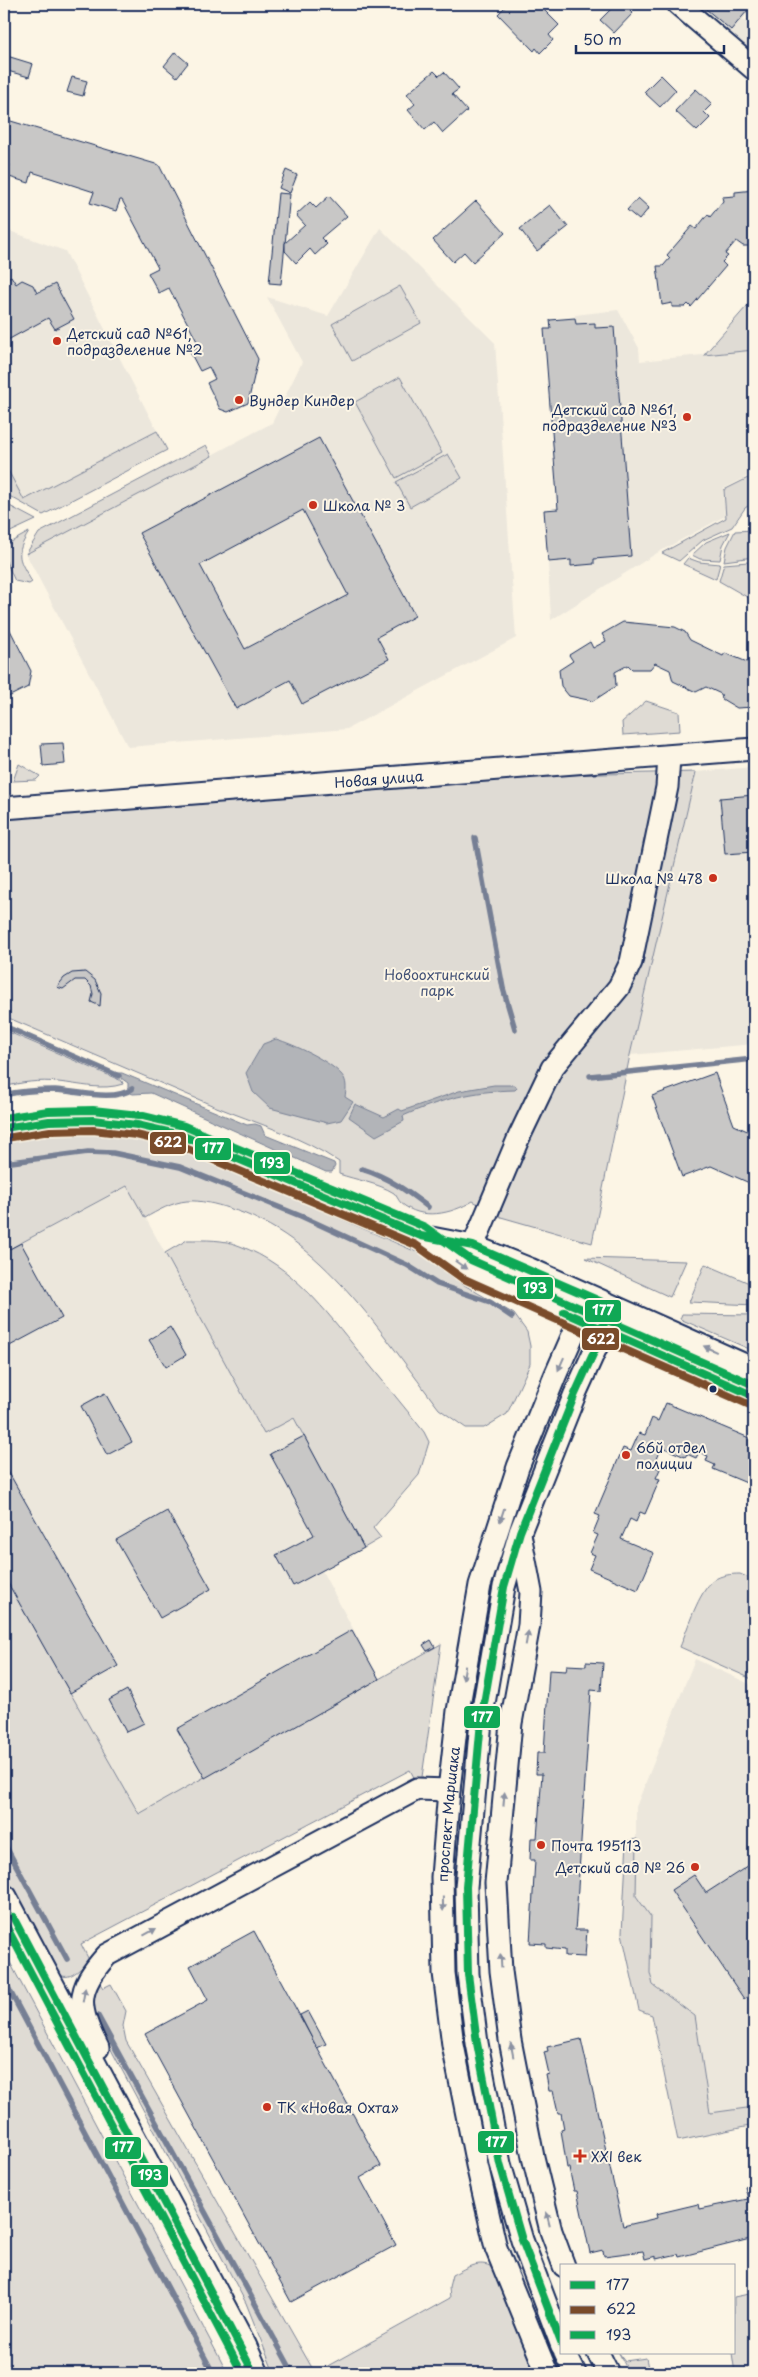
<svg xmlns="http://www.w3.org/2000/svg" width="758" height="2377" viewBox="0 0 758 2377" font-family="'Playpen Sans',sans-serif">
<rect width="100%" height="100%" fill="#fcf5e5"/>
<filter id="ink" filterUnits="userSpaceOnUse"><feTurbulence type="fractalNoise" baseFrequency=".02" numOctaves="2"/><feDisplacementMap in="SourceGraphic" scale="10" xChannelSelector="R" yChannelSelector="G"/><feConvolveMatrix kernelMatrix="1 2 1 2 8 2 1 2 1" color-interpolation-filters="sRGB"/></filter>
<g filter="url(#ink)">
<g fill="#ece7dc">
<path d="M697,4H754L743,19L754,28V53Z"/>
<path d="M380,228L495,343L516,638L347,729L128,747L26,554L272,423L302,362L267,297L328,316Z"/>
<path d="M4,229L65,251L157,431L24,501L4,463Z"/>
<path d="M618,310L639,348L640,361L754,350V473L723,489L725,516L657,553L551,620L548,562L571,560L572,566L594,564V559L631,556L614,327L595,328L594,323L576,324L575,315Z"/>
<path d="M754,767V1044L630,1055L696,772Z"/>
<path d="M128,1186L264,1433L294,1418L364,1548L322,1571L380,1679L139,1815L4,1576V1252Z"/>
<path d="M695,1659L754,1686V2107L710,2113L695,2016L654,1985L650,1973L651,1917L636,1896V1807Z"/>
</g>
<g fill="#dfdbd4" stroke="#7d8599">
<path d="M400,286L421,323L352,361L332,324Z"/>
<path d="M754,298V350L704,355Z"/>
<path d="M400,377L442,453L396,478L355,402Z"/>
<path d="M157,431L167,450L43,515L4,493V463L24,500Z"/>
<path d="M206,445L212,456L26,554L39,533Z"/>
<path d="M448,454L462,478L410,507L396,482Z"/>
<path d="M754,475V502L745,508L732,527L703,540L679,561L662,553L726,518L724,490Z"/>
<path d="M4,503L36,520L4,535Z"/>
<path d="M754,530V557L724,561L727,547L735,531Z"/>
<path d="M29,532C14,556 19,559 32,582L29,584L15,581L4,557V546Z"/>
<path d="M730,532L723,545L720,560L700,559L692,555L706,542Z"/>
<path d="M688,558L699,562L720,564L716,579L683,564Z"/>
<path d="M748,562L754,574V601L719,581L724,564Z"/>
<path d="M646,701L679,712L680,731L623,735L622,722Z"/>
<path d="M19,764L40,776L36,780L13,781Z"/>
<path d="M696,772L630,1055L592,1243L501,1217L473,1201C451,1214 422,1221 401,1203C398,1200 397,1196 394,1193C378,1183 356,1180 339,1174V1162C301,1136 256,1123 214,1106C144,1076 74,1046 4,1016V816L378,779Z"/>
<path d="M4,1030L122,1081L123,1084C102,1091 80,1084 58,1082C40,1080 21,1082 4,1087Z"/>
<path d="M70,1131C109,1134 146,1139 184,1150L421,1254L459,1282L514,1314L527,1332L530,1346V1364L507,1414L484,1428H466L439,1409C382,1335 322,1235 228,1208C216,1204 200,1200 187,1201C173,1202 157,1211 145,1218L127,1186L4,1252V1141Z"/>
<path d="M187,1240C205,1240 224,1239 240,1246C292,1265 326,1311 359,1352C381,1379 403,1405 424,1432L429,1442L419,1475L373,1528L381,1538L364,1548L294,1418L264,1434L165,1253Z"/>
<path d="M585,1258L686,1261L670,1297Z"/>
<path d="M705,1264L754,1285V1305L689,1302Z"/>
<path d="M682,1314L754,1315V1351L680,1319Z"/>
<path d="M740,1574L754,1580V1680L680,1647C688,1628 698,1592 714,1580C721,1575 731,1574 740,1574Z"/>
<path d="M4,1576L139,1814L441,1644L421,1784L416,1781L410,1770L81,1944L89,1960C78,1971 68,1984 54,1971L4,1874Z"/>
<path d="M637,1839L636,1896L651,1917L650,1973L653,1985L695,2016L710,2113L754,2107V2125L678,2141L652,2015L639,2010L622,1933L627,1841Z"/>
<path d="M4,1951L219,2357L227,2373H4Z"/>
<path d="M99,1982L103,1988L111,1984L126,2011L123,2026L126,2041L315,2373L450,2298L449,2287L452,2275C464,2269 477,2260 490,2266L496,2277L535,2373H274L246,2303L98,2025C92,2009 93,1998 99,1982Z"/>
<path d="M754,2293V2373H735L732,2353H734V2297Z"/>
<path d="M619,2353L625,2361L646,2358L649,2373H629Z"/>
</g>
<g fill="#b2b4b8" stroke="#767f94">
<path d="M276,1039C293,1044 335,1063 344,1078C347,1084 346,1091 345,1097L353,1102L341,1120L327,1123L270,1108L253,1092L246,1073L263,1044Z"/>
<path d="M114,1073H122L247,1125L255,1124L261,1126L265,1135L334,1163L335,1166L332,1172H326L151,1093L133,1094L128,1092V1083Z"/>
<path d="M494,1085H515L517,1088L515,1090C472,1091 442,1099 403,1116L404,1121L376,1136L349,1117L355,1104L384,1117L399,1109L402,1111L459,1091Z"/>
</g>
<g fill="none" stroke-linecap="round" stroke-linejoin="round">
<g stroke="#767f94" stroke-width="5.5">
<path d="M475,838L503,988L515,1029"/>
<path d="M4,1026L119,1076"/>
<path d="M590,1076L754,1059"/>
<path d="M4,1095C20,1091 38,1090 55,1090C76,1091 114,1102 132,1089"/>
<path d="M4,1163L88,1152L113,1153L180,1167L303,1217L407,1265L437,1284L490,1302L512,1317"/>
<path d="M362,1169C388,1177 407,1191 428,1207"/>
<path d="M4,1843L67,1959"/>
<path d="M4,1980L213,2373"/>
<path d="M98,2016L293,2373"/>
</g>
</g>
<g fill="#c8c7c6" stroke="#1b2f5e" fill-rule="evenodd">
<path d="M508,4H549L543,9L559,25L549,35L553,40L540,53L536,48L534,51L498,14Z"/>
<path d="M616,4H623L633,13L614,33L600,20Z"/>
<path d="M700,4H753L731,30Z"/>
<path d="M175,52L188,63L177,77L164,66Z"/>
<path d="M7,56L33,64L29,77L4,70Z"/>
<path d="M434,71L439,76L444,72L459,89L452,94L467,111L443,133L434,122L425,130L408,110L415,104L407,94Z"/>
<path d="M661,75L676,90L660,107L644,92Z"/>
<path d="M72,77L87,81L83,96L67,92Z"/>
<path d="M696,89L712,104L704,112L710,118L697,131L675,111Z"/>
<path d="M4,119L159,165L258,359L248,403L228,412L220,409L207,383L215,379L209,367L200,371L190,352L200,347L169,288L159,293L148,273L158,268L122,200H120L116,211L90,203L94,192L32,172L29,183L6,176L10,165L4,163Z"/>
<path d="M286,170L297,175L290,193L279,188Z"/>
<path d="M754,190V249H749V246H743L736,241L725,254L728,256L722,262L726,266L691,307L688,304L685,307H672V303L662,305L657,266H663L670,258L667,255L692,226L696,229L708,214L710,217L723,201L722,197L735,196V192Z"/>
<path d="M278,193L290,194L281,284L269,283Z"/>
<path d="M329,196L347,216L321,238L327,244L315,255L310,249L296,263L285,251V243L305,225L296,215L310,202L316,208Z"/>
<path d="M638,198L649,208L639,220L627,210Z"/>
<path d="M476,201L505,233L473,262L464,252L453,262L433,240Z"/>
<path d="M550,205L568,227L537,251L520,229Z"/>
<path d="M11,276L16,284L22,280L33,285L37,293L55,284L74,319L55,329L48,318L4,342V280Z"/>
<path d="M575,318L576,324L595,323V328L614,327L631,556L594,559V564L571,566V560L548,562L544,510L558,509L544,329H551L550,320Z"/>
<path d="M319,438L415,616L377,637L389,659L354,677L302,704L290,680L236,709L139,533ZM303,510L348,595L245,649L200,565Z"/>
<path d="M623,622L675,627L685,632L690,640L723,656L725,653L752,664L754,662V707L737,708L722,699L721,694L706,687L696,692L673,681L670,670L655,663L650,669H632L628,665L615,672L616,686L593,701L569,696L561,686L559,670L573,661L569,655L590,642L593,648L606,641L602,634Z"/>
<path d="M4,626L9,628L31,671L28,687L4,699Z"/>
<path d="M63,743L65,764L43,766L41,744Z"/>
<path d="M754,795V852L725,854L720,798Z"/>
<path d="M85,972L95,980L101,993L100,1006L91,1002L93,994L91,986L85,980H75L63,989L57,987L64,978L72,973Z"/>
<path d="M715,1073L734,1125L754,1134V1185L711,1166L682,1177L652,1096Z"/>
<path d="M21,1243L62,1318L4,1349V1252Z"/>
<path d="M170,1327L186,1355L166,1367L149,1340Z"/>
<path d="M105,1393L132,1442L107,1455L81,1406Z"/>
<path d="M666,1403L754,1440V1481L751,1480L749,1484L713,1469L715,1465L706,1461L708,1456L699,1452L696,1458L687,1454L685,1457L662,1447L654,1466L660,1469L656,1478L660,1479L645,1514L640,1512L636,1522L630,1519L621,1539L654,1553L638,1590L589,1569L595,1555L590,1553L598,1535L593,1533L600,1516L595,1514L623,1448L631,1451L639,1433L645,1435L652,1418L658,1421Z"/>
<path d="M304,1436L364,1548L293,1586L276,1555L314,1535L270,1454Z"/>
<path d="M4,1464L118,1666L70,1693L4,1576Z"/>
<path d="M167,1511L211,1589L160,1618L116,1540Z"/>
<path d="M352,1630L379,1679L205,1778L177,1729Z"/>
<path d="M431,1640L435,1647L427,1651L423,1645Z"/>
<path d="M586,1662L603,1663L601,1691L591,1690L576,1918L575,1930H587L585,1957L565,1956V1950L546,1948V1944L530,1943L535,1860H530L531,1838H537L542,1774H536L537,1753H544L549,1670L566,1671L567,1665L586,1666Z"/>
<path d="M127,1690L144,1723L126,1732L109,1700Z"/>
<path d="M754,1862V1992L744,1999L671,1890L694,1875L706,1893Z"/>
<path d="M254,1931L381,2166L360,2178L396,2245L291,2302L145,2034L208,2000L190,1966Z"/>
<path d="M308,2011L326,2044L317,2048L300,2015Z"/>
<path d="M581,2039L623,2226L657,2218L656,2214L698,2204L699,2209L748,2199L745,2187L754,2184V2238L679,2257L678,2254L656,2259V2256L645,2259L643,2251L604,2256L603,2250L590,2253L577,2191H574L569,2168H567L561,2130L564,2129L561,2113H558L553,2091H549L546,2075L549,2074L544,2052L548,2051L547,2047Z"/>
</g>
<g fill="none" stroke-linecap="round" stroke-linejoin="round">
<defs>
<g id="minor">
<path d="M678,4L754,69"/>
<path id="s1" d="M4,808L754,749"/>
<path d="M4,1128C64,1114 123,1119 181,1135L421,1236L473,1246L530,1269L754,1369"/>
<path d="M426,1240L466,1269L754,1396"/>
<path d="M473,1246L519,1137L552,1068L619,987L631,962L667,787L669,757"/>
<path d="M520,1534L531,1592L529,1625L511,1723L496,1883L501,1971L510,2040L533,2157L551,2231L564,2266"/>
<path d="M98,2048C77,2008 75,1990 107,1955L417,1789L449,1790"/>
<path d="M562,2346L522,2240L500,2164L477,2043L468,1974L466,1887L481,1721L504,1587L520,1532L575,1394L604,1330L602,1302"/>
<path d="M565,2353L575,2373"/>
<path d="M598,2353L608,2373"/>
<path id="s2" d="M547,2373L496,2248L477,2165L453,2045L444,1973L442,1877L449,1790L458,1711L480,1585L518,1467L555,1376L580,1319L602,1302"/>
</g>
<path id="major" d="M4,1898L243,2346L255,2373"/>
</defs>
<use href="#minor" stroke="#1b2f5e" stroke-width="25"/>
<use href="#major" stroke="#1b2f5e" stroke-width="30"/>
<use href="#minor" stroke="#fcf5e5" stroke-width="21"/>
<use href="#major" stroke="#fcf5e5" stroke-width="26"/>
<defs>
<g id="bus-1">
<path d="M4,1128L49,1121L93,1120L137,1125L181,1135L421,1236L473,1246L602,1302L604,1330L575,1394L520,1532L504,1587L481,1721L466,1887L468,1974L477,2043L500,2164L522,2240L562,2345"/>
<path d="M564,1312L754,1396"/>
<path d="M4,1922L242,2373"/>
</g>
<path id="bus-2" d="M6,1138L50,1131L93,1130L136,1135L178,1145L416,1245L462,1278L750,1405"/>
<g id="bus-3">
<path d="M4,1118L48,1111L93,1110L139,1115L184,1126L425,1227L471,1260L754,1385"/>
<path d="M13,1917L251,2368"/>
</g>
</defs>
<use href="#bus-1" stroke="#fcf5e5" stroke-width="11"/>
<use href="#bus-2" stroke="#fcf5e5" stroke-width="11"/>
<use href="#bus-3" stroke="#fcf5e5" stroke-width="11"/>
<use href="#bus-1" stroke="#10a855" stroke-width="8"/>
<use href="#bus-2" stroke="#7a4b2a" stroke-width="8"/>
<use href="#bus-3" stroke="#10a855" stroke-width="8"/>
</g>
<defs><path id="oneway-solid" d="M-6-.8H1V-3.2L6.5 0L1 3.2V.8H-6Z" transform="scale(1.25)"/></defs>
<g fill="#8c92a2">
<use href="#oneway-solid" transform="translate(461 1265) rotate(35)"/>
<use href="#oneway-solid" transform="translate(710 1349) rotate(-155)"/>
<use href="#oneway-solid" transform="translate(561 1364) rotate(114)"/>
<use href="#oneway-solid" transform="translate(502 1515) rotate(108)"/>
<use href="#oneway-solid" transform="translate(527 1638) rotate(-80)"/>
<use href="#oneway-solid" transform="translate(464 1673) rotate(99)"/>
<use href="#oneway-solid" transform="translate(504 1799) rotate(-85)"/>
<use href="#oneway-solid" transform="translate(443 1904) rotate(89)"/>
<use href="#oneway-solid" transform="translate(150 1932) rotate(-29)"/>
<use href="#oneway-solid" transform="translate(501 1961) rotate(-93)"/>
<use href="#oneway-solid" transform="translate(84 1995) rotate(-80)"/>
<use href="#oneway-solid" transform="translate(512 2050) rotate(-101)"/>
<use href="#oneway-solid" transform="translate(548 2219) rotate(-104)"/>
</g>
</g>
<g fill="#c8321e" stroke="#fcf5e5" stroke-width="2">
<circle cx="57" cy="341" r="5"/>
<circle cx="239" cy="400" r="5"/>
<circle cx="687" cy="417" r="5"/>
<circle cx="313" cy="505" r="5"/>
<circle cx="713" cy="878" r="5"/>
<circle cx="626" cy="1455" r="5"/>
<circle cx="541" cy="1845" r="5"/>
<circle cx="695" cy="1867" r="5"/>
<circle cx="267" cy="2107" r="5"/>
<path d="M577.5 2148.5h5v5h5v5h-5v5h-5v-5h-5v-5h5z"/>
</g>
<circle fill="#1b2f5e" stroke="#fcf5e5" stroke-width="2" cx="713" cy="1389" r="4.5"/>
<g text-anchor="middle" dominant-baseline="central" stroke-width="4" stroke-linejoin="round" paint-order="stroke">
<g font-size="14" fill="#1b2f5e" stroke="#fcf5e5" text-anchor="start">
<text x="67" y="333">Детский сад №61,<tspan x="67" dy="16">подразделение №2</tspan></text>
<text x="249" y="400">Вундер Киндер</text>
<text x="677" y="409" text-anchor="end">Детский сад №61,<tspan x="677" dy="16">подразделение №3</tspan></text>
<text x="323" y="505">Школа № 3</text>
<text x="703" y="878" text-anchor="end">Школа № 478</text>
<text x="636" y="1447">66й отдел<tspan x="636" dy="16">полиции</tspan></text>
<text x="551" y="1845">Почта 195113</text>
<text x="685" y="1867" text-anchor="end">Детский сад № 26</text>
<text x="277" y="2107">ТК «Новая Охта»</text>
<text x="591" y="2156">XXI век</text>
</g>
<g font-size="14" fill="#1b2f5e" stroke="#fcf5e5">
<text stroke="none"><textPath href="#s1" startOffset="376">Новая улица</textPath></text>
<text stroke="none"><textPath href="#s2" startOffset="574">проспект Маршака</textPath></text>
</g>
<g font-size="14" fill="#425176" stroke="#fcf5e5">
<text x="437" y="974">Новоохтинский<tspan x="437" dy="16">парк</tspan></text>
</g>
</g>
<g stroke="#fcf5e5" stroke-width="2">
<rect x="149" y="1131" width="38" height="24" rx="5" fill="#7a4b2a"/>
<rect x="194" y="1137" width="38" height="24" rx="5" fill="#10a855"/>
<rect x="253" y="1151" width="38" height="24" rx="5" fill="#10a855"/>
<rect x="516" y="1276" width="38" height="24" rx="5" fill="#10a855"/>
<rect x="584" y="1299" width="38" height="24" rx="5" fill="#10a855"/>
<rect x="581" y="1327" width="39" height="24" rx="5" fill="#7a4b2a"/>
<rect x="463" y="1705" width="38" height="24" rx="5" fill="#10a855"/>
<rect x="477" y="2130" width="38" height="24" rx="5" fill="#10a855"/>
<rect x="104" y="2136" width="38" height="24" rx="5" fill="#10a855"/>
<rect x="130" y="2164" width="39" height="24" rx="5" fill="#10a855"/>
</g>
<g font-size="14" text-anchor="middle" font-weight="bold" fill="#fff">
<text x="168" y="1147">622</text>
<text x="213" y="1153">177</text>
<text x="272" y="1168">193</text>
<text x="535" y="1293">193</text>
<text x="603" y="1315">177</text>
<text x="601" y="1344">622</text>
<text x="482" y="1722">177</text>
<text x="496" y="2147">177</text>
<text x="123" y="2152">177</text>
<text x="150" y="2180">193</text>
</g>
<rect width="758" height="2377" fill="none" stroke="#fcf5e5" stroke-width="20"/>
<rect x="10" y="10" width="738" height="2357" fill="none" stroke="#1b2f5e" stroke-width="2" filter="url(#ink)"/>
<rect x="560" y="2264" width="175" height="90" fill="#fcf5e5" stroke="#a2a6af"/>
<rect x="570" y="2281" width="25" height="8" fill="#10a855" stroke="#a2a6af"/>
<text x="606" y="2290" font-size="15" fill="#1b2f5e">177</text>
<rect x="570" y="2306" width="25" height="8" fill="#7a4b2a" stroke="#a2a6af"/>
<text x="606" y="2314" font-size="15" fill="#1b2f5e">622</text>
<rect x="570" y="2331" width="25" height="8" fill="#10a855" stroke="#a2a6af"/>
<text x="606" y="2340" font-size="15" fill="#1b2f5e">193</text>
<path d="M576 45v8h148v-8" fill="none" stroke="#1b2f5e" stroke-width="2.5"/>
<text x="583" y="45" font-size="15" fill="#1b2f5e" stroke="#fcf5e5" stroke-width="4" paint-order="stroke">50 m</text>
</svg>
